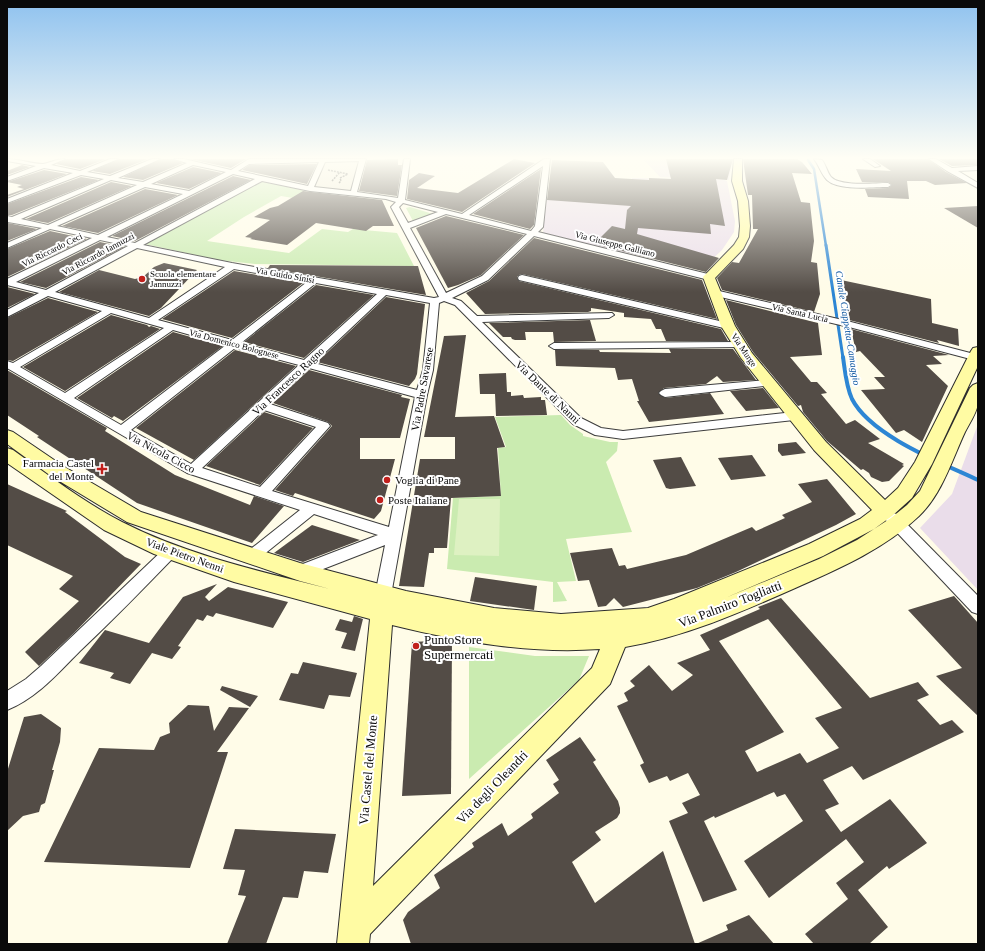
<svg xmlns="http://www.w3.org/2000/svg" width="985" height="951" viewBox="0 0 985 951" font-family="'Times New Roman',serif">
<rect width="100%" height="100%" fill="#fffce8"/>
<g fill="#eaddea">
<path d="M643,159H732L729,180L721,179L727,181L735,221L734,232L722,250L703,268L681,265L543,234L546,199L579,201L632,183V178L709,179L660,177Z"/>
<path d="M978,424V590L920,528L952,494Z"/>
</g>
<g fill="#caebb0">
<path d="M262,181L305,191L293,198L281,196L244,217L207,241L289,253L322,229L348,232L353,229L397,233L414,266L255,264L219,260L145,244Z"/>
<path d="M410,207L433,214L413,221L406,208Z"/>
<path d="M561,415L570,425L583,434V436L610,442H618L617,451L606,462L632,532L566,539L576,581L557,582L567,601L553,602V582L447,569L453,498L501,496L498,448L506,447L495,417Z"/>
<path d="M469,647L535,656H589L579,680L469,779Z"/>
</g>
<path fill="#def1c2" d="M459,499H500L499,556L454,555Z"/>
<path fill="#eee9d8" d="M319,159H367L357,196L305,191Z"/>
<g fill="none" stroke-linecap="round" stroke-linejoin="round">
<path stroke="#2d86d4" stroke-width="2.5" d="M808,160L814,169L826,246"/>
<path stroke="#2d86d4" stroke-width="3" d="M826,245L843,358"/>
<path stroke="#2d86d4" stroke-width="4" d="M843,357C845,371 846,386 852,399C871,436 942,463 978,480"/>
</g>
<g fill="#534c46" fill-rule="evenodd">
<path d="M66,159H106L80,169L56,164Z"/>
<path d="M119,159H148L110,174L92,171Z"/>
<path d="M161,159H173L183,163L143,180L123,177Z"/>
<path d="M190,159H246L231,168Z"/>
<path d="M398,159V165H402L397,196L359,191L367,160Z"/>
<path d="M514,159L535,163L462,212L407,199L409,180L419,173L435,176L417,188L458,193Z"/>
<path d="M666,159H733L727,180L716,179L725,226L710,224L711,234L638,228L637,234L719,258L706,272L594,244L612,226L625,229L627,210L631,206L547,200L552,160L603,162L615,178L649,180V178L671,179Z"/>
<path d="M743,159H797L802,162L812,174L792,173L801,202L810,203L814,241L811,262L817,263L820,294L814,312L722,290L717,278L732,262L739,263L758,229H753L752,195H748Z"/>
<path d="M873,159H928L946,172L967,183L935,185L926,181H907L909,199L868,197L865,189L888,188L892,185L888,182H862L856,169L891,171Z"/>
<path d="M939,159H978V165L952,166Z"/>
<path d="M317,164L307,184L242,170L249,165Z"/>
<path d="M22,165L30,167L7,175V171Z"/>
<path d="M193,167L222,173L189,189L156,183Z"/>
<path d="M541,169L534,225L530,229L473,214Z"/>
<path d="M44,170L67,174L7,197V195L24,189L17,187L22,185L7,182Z"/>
<path d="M233,176L251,180L135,241L112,236Z"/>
<path d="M81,177L99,180L12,215H7V204Z"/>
<path d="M111,182L132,186L48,223L26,219Z"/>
<path d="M145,189L178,195L98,233L62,226Z"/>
<path d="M303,191L382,200L394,226H373L366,231L316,223L287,245L250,239L252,238L245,237L270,220L254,217L270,208L278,206Z"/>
<path d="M978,206V228L944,208Z"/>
<path d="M446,216L524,235L481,275L458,285L448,288L416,228Z"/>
<path d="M7,223H8L37,229L7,241Z"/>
<path d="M50,231L87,239L7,277V249Z"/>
<path d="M534,238L702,280L717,319L522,274L519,275L517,277L519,281L721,329L728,341H666L661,329H656L651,319L624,317V313L591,308V311L588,312L485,314L466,293L489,281Z"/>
<path d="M100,242L124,247L46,288L20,282Z"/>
<path d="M164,263L197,270L161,308L149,316L59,292L99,270L135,279L143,277L154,267Z"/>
<path d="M270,265L418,266L426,295L268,268Z"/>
<path d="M234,271L303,283L232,338L162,319Z"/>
<path d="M841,280L931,299L932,323L958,329L959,346L937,340L939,343L849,320Z"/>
<path d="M316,285L374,295L304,358L244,342Z"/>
<path d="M7,287L35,294L7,308Z"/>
<path d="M386,297L425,304L417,374L415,379L409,386L317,362Z"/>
<path d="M48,298L98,312L13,361L7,360V318Z"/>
<path d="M726,300L818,323L822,355L790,357L811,382H817L827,393L821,394L846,424L855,420L880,439L868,443L904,464L902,465L904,466L889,481L882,482L871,477L869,473L863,469L861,470L827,441L803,412L801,405L798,406L753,352L736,325Z"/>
<path d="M111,315L147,325L149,327L151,326L160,329L65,391L23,367Z"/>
<path d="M590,320L596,341L554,342L553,332H525L526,340H515L512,339L511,337H503L489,323Z"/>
<path d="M851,329L949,355L933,356L942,364L926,365L948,386L922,442L904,430L896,433L861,390L885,389L874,377H885L860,351L856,352Z"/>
<path d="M173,332L223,346L123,421L114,416L112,418L77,398Z"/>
<path d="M466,335L455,417L494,416L505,447L497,448L501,496L451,498L447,548H434V553H429L424,587L399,586L420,459H455V437H424L444,336Z"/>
<path d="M669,349H733L756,380L723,382L717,376L706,384L664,388L658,393L665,398L710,393L724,414L649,422L637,401H639L632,379L618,380L615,368L556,366L555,350H599L600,352L671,353Z"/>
<path d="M235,350L296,366L194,460L136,428Z"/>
<path d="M7,370L107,428L105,431L175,475L250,505L254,496L284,506L252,543L137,503L37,437L39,436L7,415Z"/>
<path d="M309,370L402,395L401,397L410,399L400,438H360V459H395L381,511L374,519L295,493L293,496L275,490L332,426L328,422L273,403Z"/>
<path d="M506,373L507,392H511V396L523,395L524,398L541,397V400H545L547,415L496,416L495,394H480L479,374Z"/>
<path d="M763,388L779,408L746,411L730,391Z"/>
<path d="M264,412L313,428L260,485L206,466Z"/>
<path d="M796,442L806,453L782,456L778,451V444Z"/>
<path d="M752,455L766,476L731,480L718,458Z"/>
<path d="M681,457L696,486L670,489L666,488L653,460Z"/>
<path d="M827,479L856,514L836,525L736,572L697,588L623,607L614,598L606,606L598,607L589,580L578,581L570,553L612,548L619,566L625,565L627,569L686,555L752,527L756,531L785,518L782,515L812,502L798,484Z"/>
<path d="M7,484L67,511L65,512L125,557L141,564L74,633L39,666L25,652L79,601L59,589L73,576L7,545Z"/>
<path d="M312,525L360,540L303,562L274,553Z"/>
<path d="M475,577L537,586L534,610L470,601Z"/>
<path d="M217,584L205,597L209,601L228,587L288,602L273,628L216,613L213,617L207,615L203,621L197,619L178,646L181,647L172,659L152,653L130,684L110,678L114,673L79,663L105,630L149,643L183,597Z"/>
<path d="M954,596L978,623V716L936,676L962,668L908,610Z"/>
<path d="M781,598L870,698L918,682L929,695L917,700L940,725L952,720L964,732L863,780L852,766L823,780L839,804L825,810L841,832L890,799L927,843L889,869L887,866L858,890L888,927L869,944H814L805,934L848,899L836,883L864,862L846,839L769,898L744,861L803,821L785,794L777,797L774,792L715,818L714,816L704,821L737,890L703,902L669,821L688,813L682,803L700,795L688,773L670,781L667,776L649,783L640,765L644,763L617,706L628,701L624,693L635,686L630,681L649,665L672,691L693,675L677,663L710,650L700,635L760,609L758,607ZM768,619L842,708L815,718L839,748L807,763L800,753L757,772L745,751L784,732L719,641Z"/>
<path d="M354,616L363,619L355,651L341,648L347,633L335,630L340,619L352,622Z"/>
<path d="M452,640L451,794L402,796L412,642Z"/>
<path d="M303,662L357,673L350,697L329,695L324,709L279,700L291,673L298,674Z"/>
<path d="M222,686L258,696L250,707L220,690Z"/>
<path d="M188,705L209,706L214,731L229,707L249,708L217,752H228L190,868L44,862L99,748L154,750L160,737L170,733L169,723Z"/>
<path d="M41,714L61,728L60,742L52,770H54L45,803L41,805L39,812L23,816L7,831V772L24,717Z"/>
<path d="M580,737L596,760L593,762L618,801L620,808V813L617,818L595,832L601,840L572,862L595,903L663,851L695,944H411L403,920L408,912L440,888L434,875L474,847L472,843L502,823L508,836L533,818L531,814L559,793L553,784L559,780L546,760Z"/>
<path d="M235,829L336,834L328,873L304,871L298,898L283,897L266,944H227L246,896L238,895L245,870L223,869Z"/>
<path d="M749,915L774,944H696L728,930L726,925Z"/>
</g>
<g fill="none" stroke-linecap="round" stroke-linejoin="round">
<defs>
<g id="street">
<path d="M7,159C19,159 32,164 43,164C50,163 56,159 65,159L51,165L80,171L110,159H118L87,172L110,176L152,159H160L118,178L143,182L187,163L174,159H184L231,170L249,159H366L357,192L398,198L404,159H410L405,200L462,214L544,159H550L543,227L538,232L712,275L713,277L712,279L709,280L534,236L488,280L452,298L461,301L477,316L612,313L614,315L609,318L482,322L581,418L601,428L623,431L794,412L798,413L800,416L798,419L794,420L623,439L595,435L573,424L455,305L444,301L439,303L433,370L427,395L391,595L389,600L383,602L377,600L375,595L385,545L300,578L295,577L292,572L295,567L378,535L314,514L257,560L252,562L247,560L245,556L247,552L300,510L187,473L7,368V361L13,363L102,311L48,296L7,317V310L39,293L7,285V279L92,238L50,229L7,248V243L42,228L8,222L7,216L12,217L104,179L81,175L7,203V199L73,173L44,168L7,181V177L36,166L7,161ZM359,161L351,191L314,187L325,162ZM319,162L308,186L238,171L249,164ZM193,165L226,172L189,191L151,184ZM543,166L535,226L531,231L469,215ZM233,174L255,179L135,243L107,237ZM111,180L137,185L48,225L21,219ZM262,181L310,191L386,199L396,202L391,207L439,297L434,298L232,263L143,245ZM145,187L183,194L98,235L57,226ZM403,203L438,212L408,223L399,207ZM446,214L527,234L482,276L446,293L410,228ZM100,240L128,246L46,290L16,282ZM137,248L225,267L149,318L55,292ZM234,269L307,282L232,340L158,320ZM316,283L377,294L304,360L241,343ZM386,295L430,303L423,370L417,390L314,363ZM111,313L164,328L65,393L20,367ZM173,330L226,345L121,425L74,398ZM235,348L299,365L191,464L131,430ZM309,368L415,397L389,527L272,491L330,426L328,423L270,404ZM264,410L316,427L260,487L202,468Z"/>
<path d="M814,159L822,160C826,165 827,172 831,177C841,187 874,183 888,183L891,185L888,187C873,187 839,191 827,180C821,174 819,165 814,159Z"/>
<path d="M863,159H870L880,166L875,167Z"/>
<path d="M929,159H936L952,168L978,166V170L958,171L978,183V188L947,171Z"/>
<path d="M522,275L728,323L733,326L728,329L519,280L518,278L519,276Z"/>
<path d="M715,290L851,322L978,355V361L849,327L712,295L710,293Z"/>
<path d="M740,342L745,345L744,347L554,349L549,346L554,343Z"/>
<path d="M768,380L773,383L772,385L665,397L661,395L659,393L661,391L665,389Z"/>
<path d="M892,513L897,514L978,596V614L972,612L887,522L885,518L887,514Z"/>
<path d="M170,546L175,548L177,552L175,556C144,588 113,620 80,651C58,673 37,698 7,710V691L26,679L41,666L165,548Z"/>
</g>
<path id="secondary" d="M734,159H742V181L748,201L750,226L749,237L743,249L715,278L735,326L752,353L826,442L885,500L898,488L915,462L971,351L973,348L978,347V366L932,464L912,498L892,516L874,529L823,556L725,598L819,559L857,540L891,518L907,505L920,491L970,388L973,385L978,383C978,390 979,398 978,404C976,414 969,424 965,432C952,460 942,494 919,516C883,550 838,569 793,589C739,613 684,637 625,647L610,684L370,934L369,944H337L370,619L234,582L154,554L104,530L7,463V448L13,450C47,474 85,503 122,522C187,555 259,571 330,589L300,581L127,522L51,476L7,444V430L13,432L63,466L141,512L300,563L406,591L494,608L561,614L648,608L674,599L809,544L860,519L872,510L814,450L741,358L721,326L703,277L734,245L739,237L740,226L738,201L732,181ZM392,625C461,642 530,654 600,649L592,668L373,886Z"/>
</defs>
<use href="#street" stroke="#3d3d3d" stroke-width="2"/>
<use href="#secondary" stroke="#2c2c2c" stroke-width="2"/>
<g stroke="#2c2c2c" stroke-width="1.5" stroke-dasharray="2 1" stroke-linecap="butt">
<path d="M328,170L348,174"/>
<path d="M332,181L340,172"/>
<path d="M339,183L341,181L340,178L348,174"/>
</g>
<use href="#street" fill="#fff" fill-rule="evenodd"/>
<use href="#secondary" fill="#fffba3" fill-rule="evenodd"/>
</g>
<linearGradient id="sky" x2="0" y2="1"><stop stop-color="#8fc2ef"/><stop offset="0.54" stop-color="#fffef5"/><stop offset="1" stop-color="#fffef5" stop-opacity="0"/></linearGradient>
<rect width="985" height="292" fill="url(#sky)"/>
<g fill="#c1201c" stroke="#fff" stroke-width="1.5">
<circle cx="142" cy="279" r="4"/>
<path d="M100 463h4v4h4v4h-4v4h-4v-4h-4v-4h4z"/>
<circle cx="387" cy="480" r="4"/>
<circle cx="380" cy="500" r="4"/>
<circle cx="416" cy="646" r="4"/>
</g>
<g text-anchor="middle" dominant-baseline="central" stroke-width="4" stroke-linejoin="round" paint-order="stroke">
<g font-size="9" fill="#0a0a0a" stroke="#fff">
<text transform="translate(615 244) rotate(14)">Via Giuseppe Galliano</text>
<text transform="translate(52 250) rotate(-26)">Via Riccardo Ceci</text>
<text transform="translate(98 254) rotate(-28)">Via Riccardo Iannuzzi</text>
<text transform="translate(285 275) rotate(10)">Via Guido Sinisi</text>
<text transform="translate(800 313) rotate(13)">Via Santa Lucia</text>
<text transform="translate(234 344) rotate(15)">Via Domenico Bolognese</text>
<text transform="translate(744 350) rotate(56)">Via Murge</text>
</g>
<g font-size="9" fill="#0a0a0a" stroke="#fff" text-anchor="start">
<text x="150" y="274">Scuola elementare<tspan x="150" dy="10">Jannuzzi</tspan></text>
</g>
<g font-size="10" font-style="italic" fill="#0f57a1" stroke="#fff">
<text transform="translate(848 328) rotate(81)">Canale Ciappetta-Camaggio</text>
</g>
<g font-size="11" fill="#0a0a0a" stroke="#fff">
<text transform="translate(288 381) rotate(-43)">Via Francesco Ragno</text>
<text transform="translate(422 389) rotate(-80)">Via Padre Savarese</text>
<text transform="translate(548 392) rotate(44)">Via Dante di Nanni</text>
<text transform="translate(161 452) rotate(28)">Via Nicola Cicco</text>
<text transform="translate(185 555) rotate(20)">Viale Pietro Nenni</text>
</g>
<g font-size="11" fill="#0a0a0a" stroke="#fff" text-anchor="start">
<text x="94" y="463" text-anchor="end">Farmacia Castel<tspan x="94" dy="13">del Monte</tspan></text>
<text x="395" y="480">Voglia di Pane</text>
<text x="388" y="500">Poste Italiane</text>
</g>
<g font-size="13" fill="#0a0a0a" stroke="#fff">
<text transform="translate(730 604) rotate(-21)">Via Palmiro Togliatti</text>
<text transform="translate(368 770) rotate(-85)">Via Castel del Monte</text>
<text transform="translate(492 787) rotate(-46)">Via degli Oleandri</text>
</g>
<g font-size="13" fill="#0a0a0a" stroke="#fff" text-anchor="start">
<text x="424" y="639">PuntoStore<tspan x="424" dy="15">Supermercati</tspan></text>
</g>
</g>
<rect width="985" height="951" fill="none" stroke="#0a0a0a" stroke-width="16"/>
</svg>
